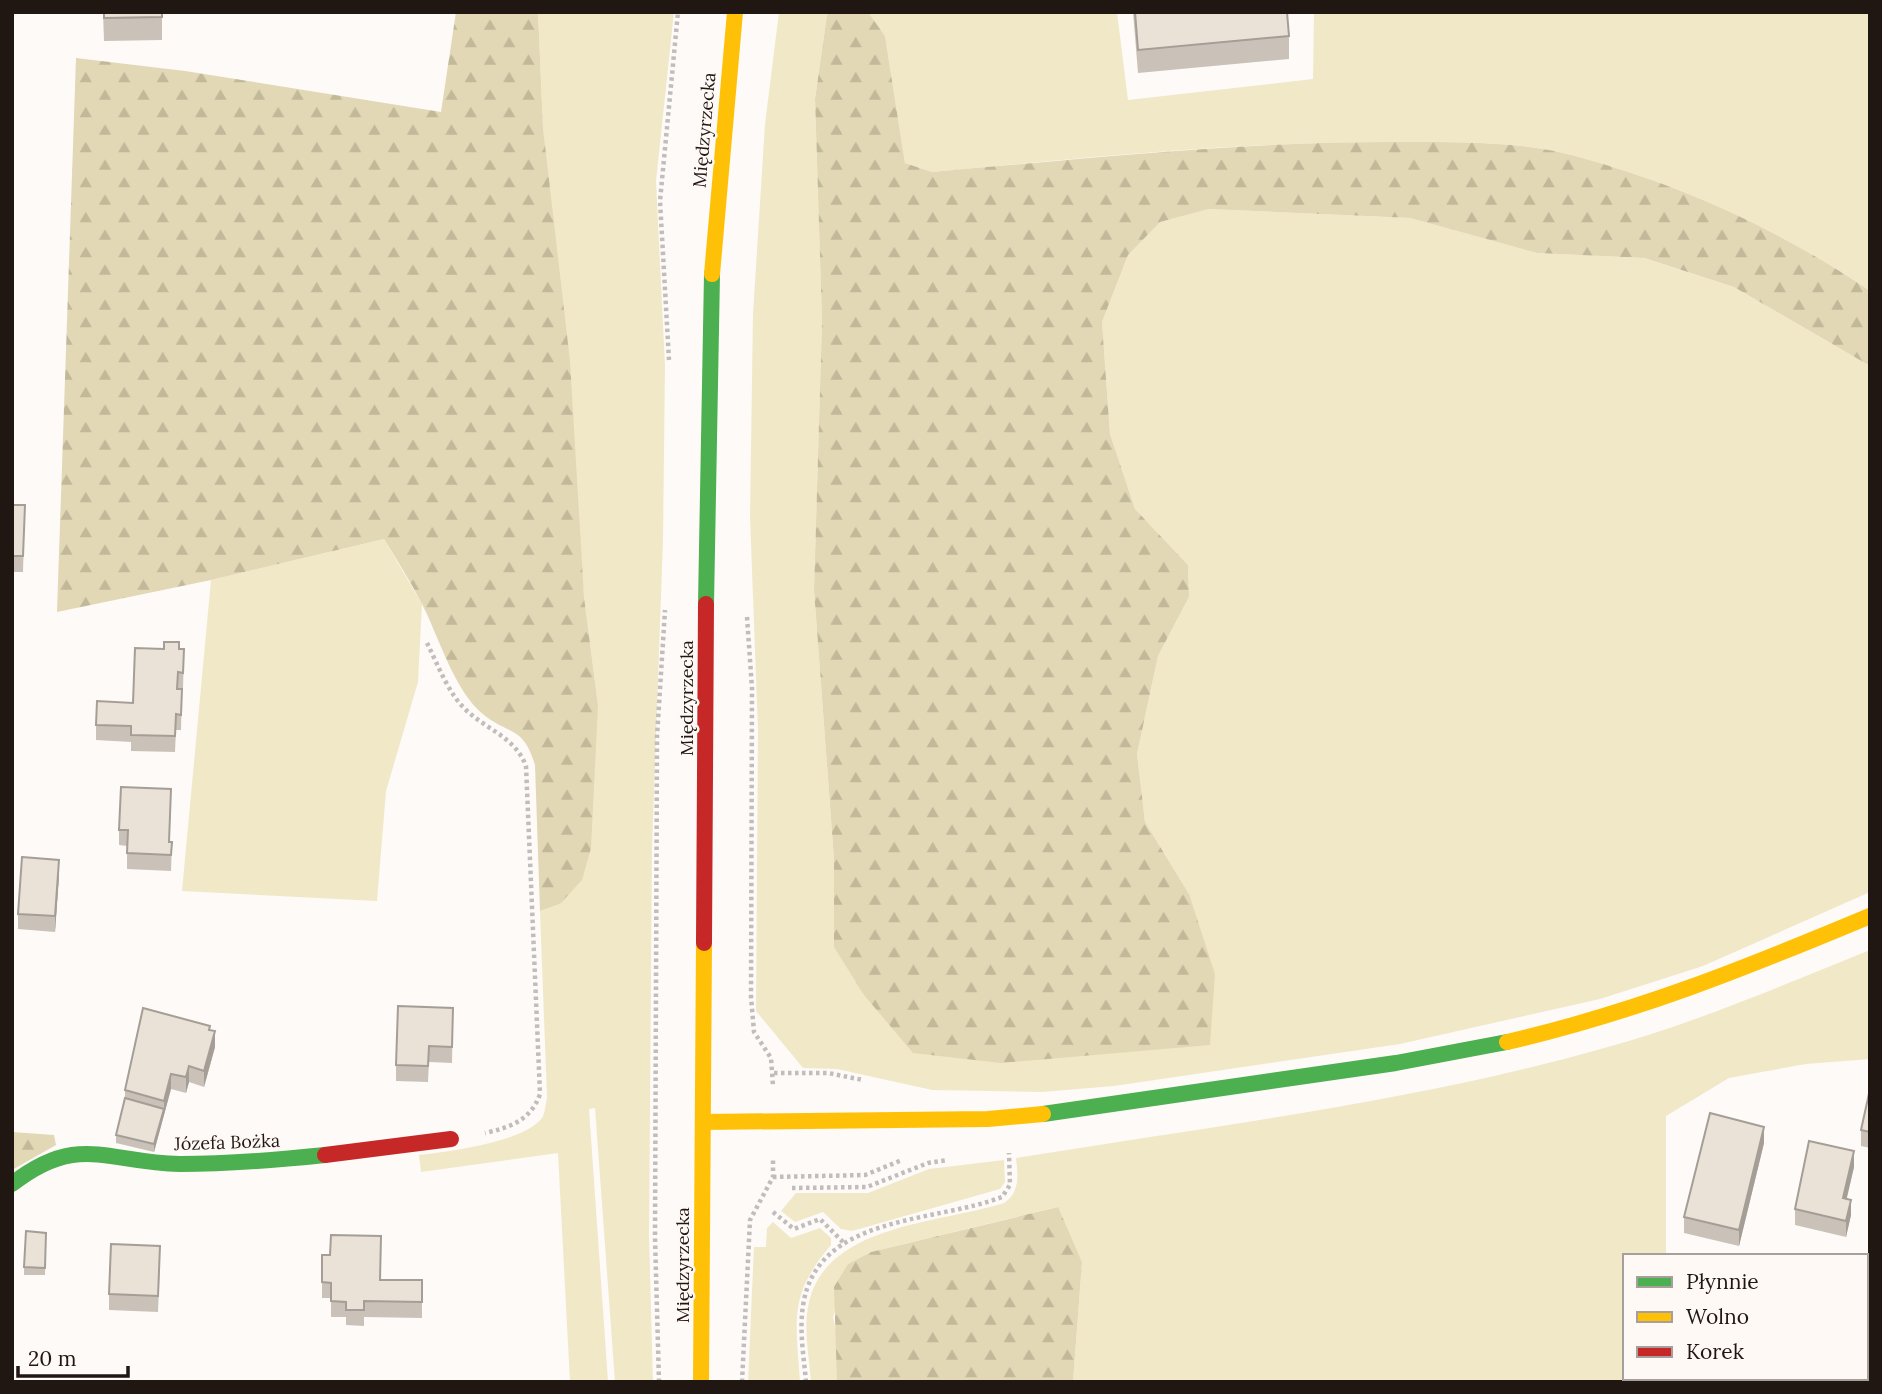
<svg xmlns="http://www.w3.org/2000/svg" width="1882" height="1394" viewBox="0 0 1882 1394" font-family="Lora,serif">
<defs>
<pattern id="forest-firs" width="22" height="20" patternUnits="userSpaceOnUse" patternTransform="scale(1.75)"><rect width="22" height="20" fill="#e2d8b5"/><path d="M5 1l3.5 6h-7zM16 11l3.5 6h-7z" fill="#c2b99b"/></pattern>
</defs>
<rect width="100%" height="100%" fill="#fdfaf8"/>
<g fill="#f1e8c8">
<path d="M538,12H674L656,181L665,365L663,540L652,849L649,1235L653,1382H615L595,1108L589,1109L608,1382H570L558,1153L421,1172L419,1155C448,1152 524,1142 542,1118C545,1113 546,1103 547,1097L540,911L560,904L598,705L584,597L543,128Z"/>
<path d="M779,12H830L827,15L815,99L822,321L814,590L834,859V947L1189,894L1145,822L1137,754L1158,656L1189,597L1188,565L1135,509L1110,434L1102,322L1128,255L1159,222L1209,209L1410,218L1537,253L1643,258L1734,287L1870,366V892L1703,966L1600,999L1400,1044L1114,1086L1042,1092L932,1090L837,1069L803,1068L756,1011L758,732L750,516L753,314L765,124Z"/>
<path d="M868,12H1117L1128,100L1313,79L1314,12H1870V291C1782,231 1682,185 1579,157C1518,140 1453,142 1390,142C1237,142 1084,158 932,172L905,163L885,36Z"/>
<path d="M384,539L422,604L418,682L386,791L377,901L182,891L211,580Z"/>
<path d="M1870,950V1059L1806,1064L1729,1078L1666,1116V1256H1625V1378H1647L1646,1382H1073L1082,1262L1057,1207L871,1252L848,1264L833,1317L838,1341L837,1382H811C809,1356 803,1327 809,1302C827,1224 942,1223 1004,1203C1020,1192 1018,1176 1016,1158C1213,1126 1415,1102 1608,1047C1698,1022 1783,985 1870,950Z"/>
<path d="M1004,1160L1005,1182L1000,1189L852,1231L841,1229L823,1212L795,1222L781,1211L796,1193H868L929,1169Z"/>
<path d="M773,1222L791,1238L820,1228L831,1238V1245C788,1295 796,1320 800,1382H748L754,1247H766L767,1228Z"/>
</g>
<g fill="url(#forest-firs)">
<path d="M456,12H538L543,128L570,361L584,597L598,705L591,848L582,880L560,904L540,911L535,765C523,726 511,736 484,715C454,691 439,637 422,604C410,581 397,560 384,539L211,580L57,612L76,58L185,71L441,112Z"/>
<path d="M830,12H868L885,36L905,163L932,172C1084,159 1237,142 1390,142C1453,142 1518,140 1579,157C1682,185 1782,231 1870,291V366L1734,287L1644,258L1537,253L1410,218L1209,209L1160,222L1128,255L1102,322L1110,434L1135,509L1188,565L1189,597L1158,656L1137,754L1145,822L1189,894L1215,974L1210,1045L1001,1063L913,1053L864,995L834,947V859L814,590L822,321L815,99L827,15Z"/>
<path d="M12,1132L54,1135L56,1145L12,1170Z"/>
<path d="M1058,1207L1082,1262L1073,1382H837L834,1287L848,1264L871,1252Z"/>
</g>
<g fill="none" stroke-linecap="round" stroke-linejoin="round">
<g stroke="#c0bdbc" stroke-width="4.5" stroke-dasharray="3.5 3.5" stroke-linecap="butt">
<path d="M669,360L660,201L678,12"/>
<path d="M747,617L752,688L751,997L754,1032L771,1058L773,1086"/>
<path d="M427,643C438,665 448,693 466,710C487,730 515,737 526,766L540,1094C531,1120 511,1127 485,1133"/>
<path d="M774,1073H828L863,1080"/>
<path d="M773,1177L865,1175L902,1160"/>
<path d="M792,1188L867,1187L928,1163L948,1160"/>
<path d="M773,1212L794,1229L820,1219L843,1242"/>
<path d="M659,1382L655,1237L657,737L665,610"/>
<path d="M742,1382L750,1220L773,1177V1158"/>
<path d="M806,1382C804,1357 799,1331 803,1306C816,1214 935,1223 1002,1197L1010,1185L1009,1153"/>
</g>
<path stroke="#bdb9b7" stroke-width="38" d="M1866,1370L1870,1360"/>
<g stroke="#4caf50" stroke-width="16">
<path d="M706,604L712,274"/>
<path d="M1043,1114L1396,1063L1507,1042"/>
<path d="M12,1184C79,1132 107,1163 180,1164C228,1164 277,1160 325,1155"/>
</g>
<g stroke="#ffc107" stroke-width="16">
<path d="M712,274L735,12"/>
<path d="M1507,1042C1637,1012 1748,967 1870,916"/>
<path d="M703,1122L988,1119L1043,1114"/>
<path d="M701,1382L704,943"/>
</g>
<g stroke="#c62828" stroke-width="16">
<path d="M704,943L706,604"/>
<path d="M325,1155L451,1139"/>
</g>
</g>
<g fill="#cac2b9">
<path d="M103,12H162V40L104,41Z"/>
<path d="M1133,12H1287L1289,36V59L1138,73Z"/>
<path d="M12,505H25L23,572H12Z"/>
<path d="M179,649H184L183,689L178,688V689H182L181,730H176L175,752L131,751V742L96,740V725L133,703Z"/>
<path d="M171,805L169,842H172L171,871L127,869V846L119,845V830Z"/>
<path d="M59,876L55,932L18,929V914Z"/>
<path d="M453,1008L452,1063L429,1062L428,1082L396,1081V1065Z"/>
<path d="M210,1030L215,1047L204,1087L189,1082L186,1093L171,1089L154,1152L116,1143V1135L125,1098V1090Z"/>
<path d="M1870,1089V1148L1861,1146V1130Z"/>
<path d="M1764,1143L1739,1246L1684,1233V1217Z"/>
<path d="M1854,1167L1847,1198L1851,1215L1846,1237L1795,1225V1209Z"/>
<path d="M46,1233L45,1275H24V1267Z"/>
<path d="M322,1255L381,1280H422V1318L364,1317V1326L346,1325V1317H331V1298H322Z"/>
<path d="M160,1262L158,1312L109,1310V1294Z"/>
</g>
<g fill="#a49e96">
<path d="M59,860V876L55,932V916Z"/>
<path d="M215,1031V1047L204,1087V1071Z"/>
<path d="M189,1066V1082L186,1093V1077Z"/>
<path d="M171,1074V1089L154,1152V1144L164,1109V1101Z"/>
<path d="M1764,1127V1143L1739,1246V1230Z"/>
<path d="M1854,1151V1167L1843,1213V1198Z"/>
<path d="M1851,1200V1215L1846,1237V1221Z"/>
</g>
<g fill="#ebe2d7" stroke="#a49e96" stroke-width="2">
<path d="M104,12H162V17L104,18Z"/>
<path d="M1135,12H1287L1289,36L1138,50Z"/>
<path d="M12,505H25L23,556H12Z"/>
<path d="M164,642H179V649H184L183,673L178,672L177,689H182L181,715L176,714L175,736L131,735V726L96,725L97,701L133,703L135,648L164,649Z"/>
<path d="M121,787L171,789L169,842H172L171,855L127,853L128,830H119Z"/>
<path d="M22,857L59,860L55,916L18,914Z"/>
<path d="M398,1006L453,1008L452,1047L429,1046L428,1066L396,1065Z"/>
<path d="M143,1008L210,1026L209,1030L215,1031L204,1071L189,1066L186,1077L171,1074L164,1101L125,1090Z"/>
<path d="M1870,1089V1132L1861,1130Z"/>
<path d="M125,1098L164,1109L154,1144L116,1135Z"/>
<path d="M1710,1113L1764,1127L1739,1230L1684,1217Z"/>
<path d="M1809,1141L1854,1151L1843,1198L1851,1200L1846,1221L1795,1209Z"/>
<path d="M26,1231L46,1233L45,1268L24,1267Z"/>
<path d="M331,1235L381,1236L380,1280H422V1302L364,1301V1310H346V1302L331,1301V1283L322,1282V1255H330Z"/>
<path d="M111,1244L160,1246L158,1296L109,1294Z"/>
<path d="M1727,1378H1766L1780,1382H1726Z"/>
</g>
<g text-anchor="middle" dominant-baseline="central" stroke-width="5" stroke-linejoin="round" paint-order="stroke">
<g font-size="18" fill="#211712" stroke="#fff9f6">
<text transform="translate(704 130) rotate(-85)">Międzyrzecka</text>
<text transform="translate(686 698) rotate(-90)">Międzyrzecka</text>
<text transform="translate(227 1142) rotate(-2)">Józefa Bożka</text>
<text transform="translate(682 1265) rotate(-90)">Międzyrzecka</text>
</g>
</g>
<rect width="1882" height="1394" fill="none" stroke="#211712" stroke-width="28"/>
<rect x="1623" y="1254" width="245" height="126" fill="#fff9f6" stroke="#a69f9b" stroke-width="2"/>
<rect x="1637" y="1277" width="35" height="10" fill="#4caf50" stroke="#a69f9b" stroke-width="2"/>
<text x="1686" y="1289" font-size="21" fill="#211712">Płynnie</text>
<rect x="1637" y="1312" width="35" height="10" fill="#ffc107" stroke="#a69f9b" stroke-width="2"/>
<text x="1686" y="1324" font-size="21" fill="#211712">Wolno</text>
<rect x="1637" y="1347" width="35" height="10" fill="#c62828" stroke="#a69f9b" stroke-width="2"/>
<text x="1686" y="1359" font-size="21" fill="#211712">Korek</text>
<path d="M18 1366v10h110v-10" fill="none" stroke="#211712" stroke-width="3.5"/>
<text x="28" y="1366" font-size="21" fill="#211712" stroke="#fff9f6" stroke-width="5" paint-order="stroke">20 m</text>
</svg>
